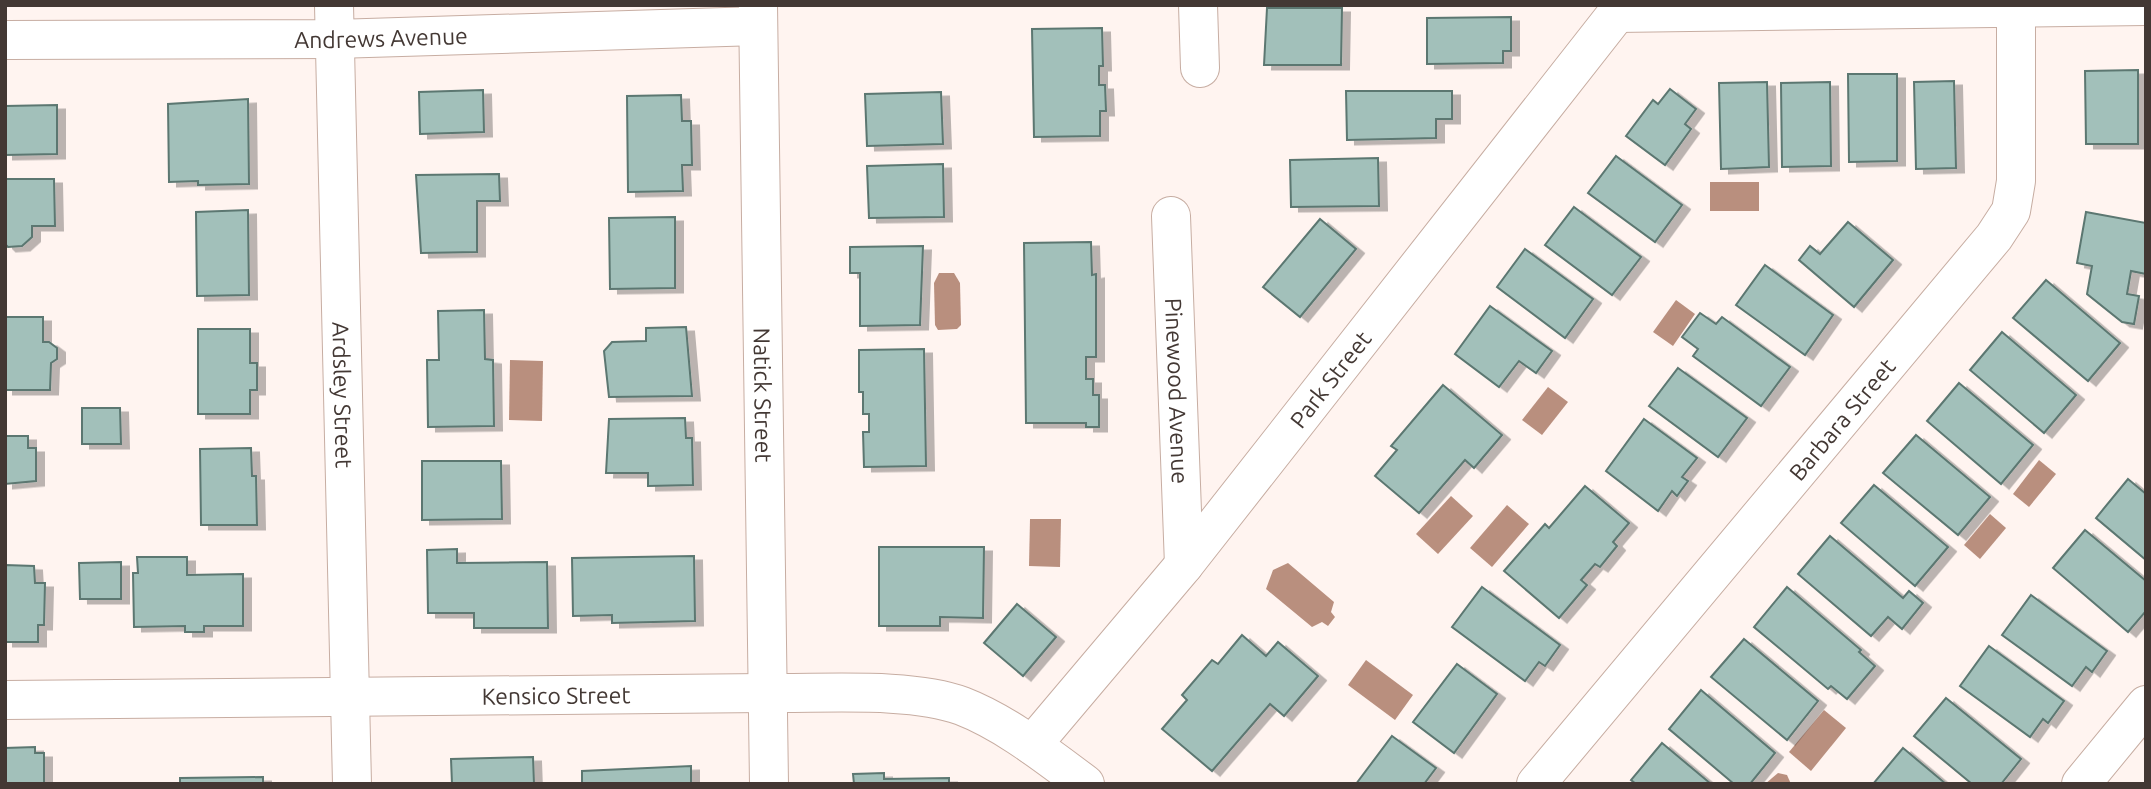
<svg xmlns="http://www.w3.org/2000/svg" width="2151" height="789" viewBox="0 0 2151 789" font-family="Ubuntu,sans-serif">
<defs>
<filter id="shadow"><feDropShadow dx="8" dy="4.5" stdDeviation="0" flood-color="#0004"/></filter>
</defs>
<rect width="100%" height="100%" fill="#fff4f0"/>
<g fill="#b98f7e">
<rect x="1710" y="182" width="49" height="29"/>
<path d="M939,273H954L960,283L961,325L957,329L938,330L935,325L934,283Z"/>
<path d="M1676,300L1695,314L1673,346L1653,332Z"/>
<path d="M510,360L543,361L542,421L509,420Z"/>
<path d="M1548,387L1568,402L1542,435L1522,420Z"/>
<path d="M2039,460L2056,474L2029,507L2013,494Z"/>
<path d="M1451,496L1473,516L1438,554L1416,534Z"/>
<path d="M1507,505L1529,524L1492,567L1470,548Z"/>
<path d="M1990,514L2006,528L1980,559L1964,545Z"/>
<path d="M1030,519H1061L1060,567L1029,566Z"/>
<path d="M1288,563L1334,602L1331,612L1335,617L1328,626L1322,622L1312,627L1266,589L1273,570Z"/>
<path d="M1366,660L1413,695L1395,720L1348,685Z"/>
<path d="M1824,710L1846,728L1811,771L1789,752Z"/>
<path d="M1778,773L1787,775L1791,784H1765Z"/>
</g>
<g fill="#a2c0ba" stroke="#5b7771" stroke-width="2" filter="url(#shadow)">
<path d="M1267,8H1342L1341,65H1264Z"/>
<path d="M1511,17V51H1503V63L1427,64V18Z"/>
<path d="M1102,28L1103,66H1099V85H1105L1106,111H1100V136L1034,137L1032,29Z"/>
<path d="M2138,70V144H2086L2085,71Z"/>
<path d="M1848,74H1897V161L1849,162Z"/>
<path d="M1954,81L1956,168L1916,169L1914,82Z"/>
<path d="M1767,82L1769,167L1721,169L1719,83Z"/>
<path d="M1830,82L1831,166L1782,167L1781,83Z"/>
<path d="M1670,89L1696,109L1685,124L1691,129L1665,165L1626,136L1653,100L1658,104Z"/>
<path d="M483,90L484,132L420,134L419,92Z"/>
<path d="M1346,91H1452V119H1436V138L1347,140Z"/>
<path d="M941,92L943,144L867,146L865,94Z"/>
<path d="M681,95L682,121H691L692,165H682L683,191L628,192L627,96Z"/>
<path d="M248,99L249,184L198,185V181L169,182L168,104Z"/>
<path d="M57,105V154L5,155V106Z"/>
<path d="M1616,156L1682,205L1655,242L1588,193Z"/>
<path d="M1378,158L1379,206L1291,207L1290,160Z"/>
<path d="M943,164L944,217L869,218L867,166Z"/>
<path d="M499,174L500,201H477V252L421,253L416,175Z"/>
<path d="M5,179H54L55,226H32V237L22,246L8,247L5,244Z"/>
<path d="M1574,207L1641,257L1612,295L1545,245Z"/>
<path d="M248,210L249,295L197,296L196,212Z"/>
<path d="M2086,212L2146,223V274L2131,271L2127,294L2139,296L2134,324L2122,322L2087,294L2092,266L2077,263Z"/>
<path d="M675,217V288L610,289L609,218Z"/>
<path d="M1320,219L1356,249L1300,317L1263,287Z"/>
<path d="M1848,222L1893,260L1854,307L1799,260L1810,246L1820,254Z"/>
<path d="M1091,242L1092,275L1096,274V357H1086V379H1093V395H1099V427H1086V423H1026L1024,243Z"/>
<path d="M923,246L920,325L860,326V273H850V247Z"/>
<path d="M1525,249L1593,299L1565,338L1497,287Z"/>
<path d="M1765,265L1833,315L1805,355L1736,305Z"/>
<path d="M2046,280L2120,343L2088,381L2013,318Z"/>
<path d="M1490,306L1552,351L1536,373L1519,361L1499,387L1455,354Z"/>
<path d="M484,310L485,359L493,360L494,426L428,427L427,360H439L438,311Z"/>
<path d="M1700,313L1716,324L1722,317L1790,367L1761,406L1693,356L1698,349L1682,337Z"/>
<path d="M5,317H43V342H49L57,348V359L51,363L50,390H5Z"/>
<path d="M686,327L692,396L609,397L604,351L612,342L646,341V328Z"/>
<path d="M198,329H250V363H257V390H250V414H198Z"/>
<path d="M2002,332L2076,395L2044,433L1970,370Z"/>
<path d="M924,349L926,466L864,467L863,432H869V414H863V392H859V350Z"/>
<path d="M1678,368L1747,418L1718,457L1649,406Z"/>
<path d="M1959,383L2033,445L2001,484L1927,421Z"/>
<path d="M1443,385L1502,435L1474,468L1465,460L1419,513L1375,476L1397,450L1391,446Z"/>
<path d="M82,408H120L121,444H82Z"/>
<path d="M685,418L686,438H692L693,485L648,486V473H606L609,419Z"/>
<path d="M1644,419L1697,458L1682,477L1688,481L1677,496L1672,491L1658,511L1606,471Z"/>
<path d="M1916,435L1990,497L1958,535L1883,473Z"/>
<path d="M5,436H28V448H36V481L5,484Z"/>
<path d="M251,448L252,476H256L257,525H201L200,449Z"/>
<path d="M422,461H501L502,519L422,520Z"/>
<path d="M2128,479L2146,494V560L2096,518Z"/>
<path d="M1874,485L1948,547L1915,586L1841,523Z"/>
<path d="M1585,486L1629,523L1613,542L1617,546L1600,567L1595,564L1581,580L1587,585L1559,618L1504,571L1545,524L1549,528Z"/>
<path d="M2085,530L2146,581V611L2128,632L2053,568Z"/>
<path d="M1830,536L1903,598L1909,591L1923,603L1902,629L1888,617L1871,636L1798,574Z"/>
<path d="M879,547H984L983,618L940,617V626H879Z"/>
<path d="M457,549V563L547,562L548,628H474V613H428L427,550Z"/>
<path d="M694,556L695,621L612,623V615L573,616L572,558Z"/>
<path d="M137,557H187V575L243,574V626H204V632H185V626L134,627L133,573H138Z"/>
<path d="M121,562V599H80L79,563Z"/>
<path d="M5,565L34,566L35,583H45L44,625H38V642H5Z"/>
<path d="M1482,587L1560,645L1545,666L1539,662L1525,681L1452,627Z"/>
<path d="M1787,587L1861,650L1859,652L1875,666L1847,699L1831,686L1828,689L1754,627Z"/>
<path d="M2031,595L2107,651L2092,672L2086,667L2072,686L2002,635Z"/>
<path d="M1017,604L1056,637L1023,676L984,643Z"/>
<path d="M1242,635L1266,656L1278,642L1318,676L1284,716L1270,704L1212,771L1162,729L1187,700L1182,695L1212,660L1218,664Z"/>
<path d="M1744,639L1818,701L1787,740L1711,677Z"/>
<path d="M1989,646L2064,701L2048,723L2043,719L2030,737L1960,686Z"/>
<path d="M1457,664L1497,694L1454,753L1413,722Z"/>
<path d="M1701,690L1775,753L1750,784H1734L1669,729Z"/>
<path d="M1946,698L2021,759L2001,784H1972L1914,736Z"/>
<path d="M1392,736L1436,768L1424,784H1356Z"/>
<path d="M1662,743L1711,784H1636L1631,780Z"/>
<path d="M35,747V753H44V784H5V748Z"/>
<path d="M1903,748L1946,784H1873Z"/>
<path d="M533,757L534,784H452L451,759Z"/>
<path d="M691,766V784H582V771Z"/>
<path d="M884,773V779L949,778V784H854L853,774Z"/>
<path d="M263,777V784H180V778Z"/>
</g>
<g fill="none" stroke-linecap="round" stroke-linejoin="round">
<defs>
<g id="street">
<path id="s1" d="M334,5L352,784"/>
<path id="s2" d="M758,5L769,784"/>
<path d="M1198,5L1200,68"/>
<path d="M1617,13L2146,6"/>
<path id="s3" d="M5,40L335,39L758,26"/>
<path id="s4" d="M1171,216L1184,565"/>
<path id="s5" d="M5,700L768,693C824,694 911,687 962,706C1006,723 1047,756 1085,784"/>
<path id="s6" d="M1032,745L1184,565L1617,13V5"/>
<path id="s7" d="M1536,784L1994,237L2011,211L2016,181V5"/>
<path d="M2081,784L2146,705"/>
</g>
</defs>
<use href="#street" stroke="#c7ada2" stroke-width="40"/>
<use href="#street" stroke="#fff" stroke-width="38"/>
</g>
<g text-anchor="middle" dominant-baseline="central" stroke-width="5" stroke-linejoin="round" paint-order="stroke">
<g font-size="23" fill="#433834" stroke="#fff4f0">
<text stroke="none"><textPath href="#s3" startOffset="376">Andrews Avenue</textPath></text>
<text stroke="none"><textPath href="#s6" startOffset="472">Park Street</textPath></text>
<text stroke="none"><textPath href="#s4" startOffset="175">Pinewood Avenue</textPath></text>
<text stroke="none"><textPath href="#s1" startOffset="390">Ardsley Street</textPath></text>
<text stroke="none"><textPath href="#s2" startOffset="390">Natick Street</textPath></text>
<text stroke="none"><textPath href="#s7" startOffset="476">Barbara Street</textPath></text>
<text stroke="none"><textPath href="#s5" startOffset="551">Kensico Street</textPath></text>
</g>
</g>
<rect width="2151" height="789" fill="none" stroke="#433834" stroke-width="14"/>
</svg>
